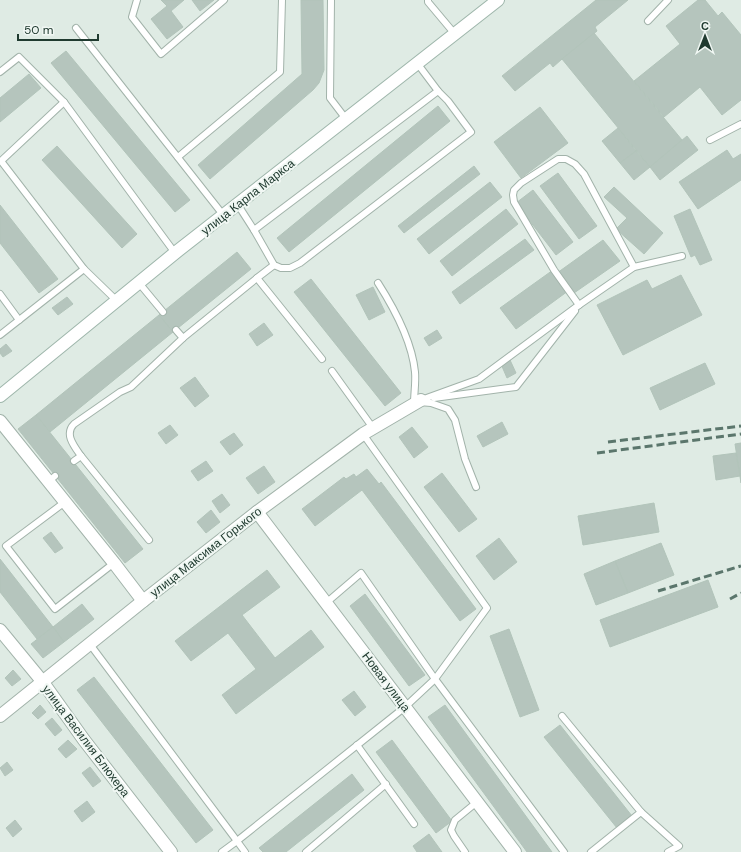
<svg xmlns="http://www.w3.org/2000/svg" width="741" height="852" viewBox="0 0 741 852" font-family="'DM Sans',sans-serif">
<rect width="100%" height="100%" fill="#dfebe4"/>
<g fill="#b5c5bd" stroke="#b2c4ba">
<path d="M161,0H184L171,11L183,27L167,39L151,19L167,6Z"/>
<path d="M192,0H214L200,11Z"/>
<path d="M301,0H323L324,70L319,83L313,90L210,179L198,165L302,74Z"/>
<path d="M596,0H628L595,27L597,31L562,59L553,67L550,63L515,91L502,76Z"/>
<path d="M698,0H705L718,16L722,12L741,35V100L722,115L700,87L664,117L634,81L680,44L666,26Z"/>
<path d="M594,33L682,140L650,167L562,59Z"/>
<path d="M66,51L190,200L175,212L51,63Z"/>
<path d="M29,74L41,88L0,122V98Z"/>
<path d="M438,106L450,121L289,252L277,238Z"/>
<path d="M540,107L568,143L521,178L494,142Z"/>
<path d="M618,128L636,151L620,163L602,141Z"/>
<path d="M687,136L698,150L660,180L650,167Z"/>
<path d="M57,146L137,234L122,248L42,160Z"/>
<path d="M727,150L733,159L741,154V180L698,209L679,182Z"/>
<path d="M636,151L650,167L634,180L620,163Z"/>
<path d="M474,166L480,174L404,233L398,226Z"/>
<path d="M558,173L597,226L579,239L540,186Z"/>
<path d="M490,182L502,197L429,254L417,239Z"/>
<path d="M614,187L663,233L644,254L616,229L627,218L604,197Z"/>
<path d="M533,190L573,242L556,255L516,203Z"/>
<path d="M0,205L58,279L39,293L0,243Z"/>
<path d="M506,209L518,224L452,276L440,261Z"/>
<path d="M690,209L712,260L700,265L695,255L691,257L674,216Z"/>
<path d="M525,239L534,250L460,304L452,292Z"/>
<path d="M603,240L620,261L574,293L557,273Z"/>
<path d="M237,252L251,269L173,332L159,315Z"/>
<path d="M553,270L568,291L516,329L500,308Z"/>
<path d="M681,275L702,315L623,355L597,305L647,280L652,289Z"/>
<path d="M311,279L401,393L385,406L294,292Z"/>
<path d="M373,287L385,312L369,320L356,295Z"/>
<path d="M67,297L73,304L58,315L52,308Z"/>
<path d="M159,315L173,332L50,432L36,415Z"/>
<path d="M264,323L273,335L257,346L249,334Z"/>
<path d="M437,330L442,338L429,346L424,338Z"/>
<path d="M6,344L12,351L3,357L0,353V349Z"/>
<path d="M510,360L516,373L507,378L501,364Z"/>
<path d="M705,363L715,384L660,410L650,388Z"/>
<path d="M195,377L209,396L195,407L180,388Z"/>
<path d="M36,415L143,549L125,563L18,429Z"/>
<path d="M502,422L508,434L483,447L477,436Z"/>
<path d="M170,425L178,435L166,444L158,433Z"/>
<path d="M412,427L428,447L414,458L399,437Z"/>
<path d="M234,433L243,445L230,455L220,442Z"/>
<path d="M741,443V483L735,444Z"/>
<path d="M736,453L740,476L716,480L713,456Z"/>
<path d="M206,461L213,471L198,481L191,471Z"/>
<path d="M264,466L275,482L258,494L246,478Z"/>
<path d="M367,469L379,484L381,482L476,609L460,621L362,490L315,526L302,509L344,477L346,479L354,474L356,477Z"/>
<path d="M442,473L477,519L459,532L424,487Z"/>
<path d="M222,494L230,505L220,513L212,501Z"/>
<path d="M654,503L659,532L583,545L578,516Z"/>
<path d="M211,510L220,522L206,533L197,522Z"/>
<path d="M51,532L63,548L55,553L43,538Z"/>
<path d="M499,538L517,562L494,580L476,556Z"/>
<path d="M661,543L674,575L628,593L615,561Z"/>
<path d="M0,559L53,627L37,639L0,592Z"/>
<path d="M615,561L628,593L596,605L584,574Z"/>
<path d="M267,570L280,587L242,615L275,658L311,630L324,647L236,714L222,695L256,669L228,633L191,661L175,641Z"/>
<path d="M708,580L718,607L610,647L600,620Z"/>
<path d="M365,594L425,675L409,686L350,606Z"/>
<path d="M82,604L94,619L64,642L53,627Z"/>
<path d="M53,627L64,642L43,658L31,644Z"/>
<path d="M509,629L539,710L520,717L490,636Z"/>
<path d="M13,670L21,679L12,686L5,678Z"/>
<path d="M94,677L213,830L196,843L77,690Z"/>
<path d="M354,691L366,707L355,716L342,700Z"/>
<path d="M40,705L46,712L38,719L32,713Z"/>
<path d="M445,705L552,852H527L428,717Z"/>
<path d="M52,718L62,730L55,736L45,724Z"/>
<path d="M560,725L632,816L617,828L544,737Z"/>
<path d="M68,740L77,749L66,758L58,749Z"/>
<path d="M392,740L452,821L436,833L376,752Z"/>
<path d="M7,762L13,770L5,776L0,768Z"/>
<path d="M90,767L101,781L93,787L82,773Z"/>
<path d="M352,774L364,790L286,852H263L259,848Z"/>
<path d="M87,801L95,812L82,822L74,811Z"/>
<path d="M15,820L22,829L13,837L6,828Z"/>
<path d="M429,834L442,852H417L413,846Z"/>
</g>
<g fill="none" stroke-linecap="round" stroke-linejoin="round">
<defs>
<g id="service">
<path d="M137,0L132,17L161,54L224,0"/>
<path d="M331,0L330,98L346,119"/>
<path d="M428,0V2L454,33"/>
<path d="M648,21L668,0"/>
<path d="M76,28L224,216"/>
<path d="M0,72L19,57L64,102L175,253"/>
<path d="M64,102L1,161L84,269L117,301"/>
<path d="M710,140L741,124"/>
<path d="M178,157L280,72L282,0"/>
<path d="M238,205L254,230L438,91L417,63"/>
<path d="M254,230L274,265L281,268H290L300,263L471,132L448,101L438,91"/>
<path d="M274,265L257,278L322,359"/>
<path d="M139,283L163,312"/>
<path d="M378,283C394,308 412,342 415,372C416,382 414,393 414,404"/>
<path d="M0,294L19,320"/>
<path d="M579,305L554,270L514,202L513,195L514,190L521,183L558,159H566L575,164L584,174L634,267"/>
<path d="M176,330L183,338"/>
<path d="M0,335L84,269"/>
<path d="M332,371L373,428"/>
<path d="M434,398L516,387L575,311"/>
<path d="M421,400L479,379L579,305L634,267L682,256"/>
<path d="M419,402L431,403L448,409L455,420L465,459L476,487"/>
<path d="M363,434L487,608L435,679L564,852"/>
<path d="M74,461L81,456"/>
<path d="M49,481L55,476"/>
<path d="M65,502L6,546L55,609L114,563"/>
<path d="M149,540L81,456C74,446 64,434 74,424L120,392L131,387L183,338L257,278"/>
<path d="M89,643L237,841L222,852"/>
<path d="M562,716L641,812L591,852"/>
<path d="M357,745L414,824"/>
<path d="M641,812L679,846L668,852"/>
<path d="M245,852L237,841L405,707L435,679L361,573L326,603"/>
<path d="M306,852L386,784"/>
<path d="M465,852L454,836L451,830L455,820L477,802"/>
</g>
<g id="minor">
<path d="M0,421L114,563L143,601"/>
<path d="M257,512L515,852"/>
<path d="M0,716L143,601L257,512L363,434L421,400"/>
</g>
<path id="tertiary" d="M0,630L42,681L84,740L171,852"/>
<path id="secondary" d="M0,396L175,253L498,0"/>
</defs>
<use href="#service" stroke="#a2b3aa" stroke-width="8"/>
<use href="#minor" stroke="#a2b3aa" stroke-width="14"/>
<use href="#tertiary" stroke="#a2b3aa" stroke-width="14"/>
<use href="#secondary" stroke="#9eb6ab" stroke-width="14"/>
<use href="#service" stroke="#fff" stroke-width="6"/>
<use href="#minor" stroke="#fff" stroke-width="12"/>
<use href="#tertiary" stroke="#fff" stroke-width="12"/>
<use href="#secondary" stroke="#fff" stroke-width="12"/>
<g stroke="#5b766c" stroke-width="3" stroke-dasharray="8 4" stroke-linecap="butt">
<path d="M608,442L741,426"/>
<path d="M597,453L741,434"/>
<path d="M658,591L741,566"/>
<path d="M730,599L741,593"/>
</g>
</g>
<g text-anchor="middle" dominant-baseline="central" stroke-width="4" stroke-linejoin="round" paint-order="stroke">
<g font-size="12" fill="#203b30" stroke="#f0f7f3">
<text transform="translate(248 197) rotate(-38)">улица Карла Маркса</text>
<text transform="translate(206 552) rotate(-38)">улица Максима Горького</text>
<text transform="translate(386 682) rotate(53)">Новая улица</text>
<text transform="translate(86 741) rotate(53)">улица Василия Блюхера</text>
</g>
</g>
<g transform="translate(705 36)" stroke="#f0f7f3" stroke-width="3" paint-order="stroke">
<path d="M0-3L7 15L0 10L-7 15Z" fill="#203b30"/>
<text y="-6" font-size="11" font-weight="bold" text-anchor="middle" fill="#203b30">С</text>
</g>
<path d="M18 34v6h80v-6" fill="none" stroke="#203b30" stroke-width="2"/>
<text x="24" y="34" font-size="12" fill="#203b30" stroke="#f0f7f3" stroke-width="3" paint-order="stroke">50 m</text>
</svg>
